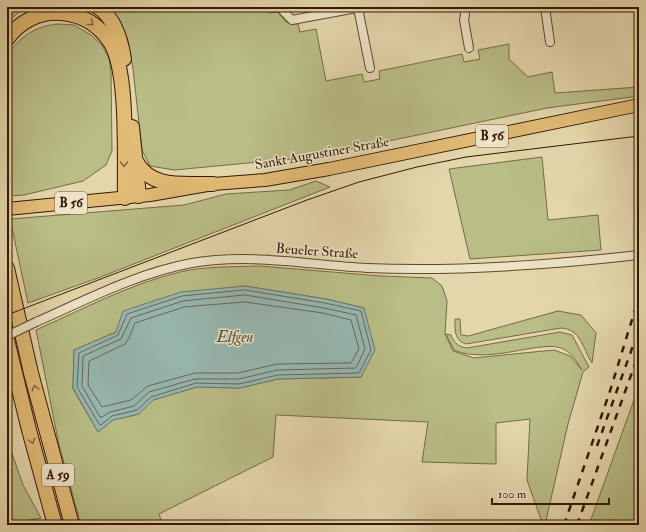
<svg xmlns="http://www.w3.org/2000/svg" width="646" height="532" viewBox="0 0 646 532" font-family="'IM FELL Double Pica',serif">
<rect width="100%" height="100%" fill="#e4d6ab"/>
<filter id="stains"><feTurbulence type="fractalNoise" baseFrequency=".005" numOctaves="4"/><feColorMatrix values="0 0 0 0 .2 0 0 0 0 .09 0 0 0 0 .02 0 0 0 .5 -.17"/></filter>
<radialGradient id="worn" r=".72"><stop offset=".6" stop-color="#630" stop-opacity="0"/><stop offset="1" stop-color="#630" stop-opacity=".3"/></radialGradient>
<g fill="#b9bd86" stroke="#766a46" fill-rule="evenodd">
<path d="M7,7H39L19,12L7,22Z"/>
<path d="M108,7H267L268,13L278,12L286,22L298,24L300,32L316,29L326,81L362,74L364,82L380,79L379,71L462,54L464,62L480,59L478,50L509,44V59L528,77L552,72L555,93L639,87V96L547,108L312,157L174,170L150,166L142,150L133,69L128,40L119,19Z"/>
<path d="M58,24L74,25L91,35L102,45L109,59L111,71L112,151L106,165L83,181L24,195L10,196L7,184V55C20,37 35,26 58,24Z"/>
<path d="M542,157L548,220L598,215L601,250L470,259L449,169Z"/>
<path d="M316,181L330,187L98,278L28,303L10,219L184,205L226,194L289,190Z"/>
<path d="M259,266L381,276L432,278L442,286L447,301L445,334L453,351L474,358L554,350L570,356L582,370C577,362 571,351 561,348C553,345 542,347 533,348C508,352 478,360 454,350L446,334L451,335C454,343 459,347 467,348L560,332L572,335L589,367L583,372L568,424L545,525H543L527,480L530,419L496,423V464L422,462L428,422L276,415L273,457L159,514L163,525H81L59,445L36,330C83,309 130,284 180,272C206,266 233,267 259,266ZM245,286L326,299L364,308L361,377L278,379L240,388L197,387L153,400L139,414L113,420L98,432L73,389L74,350L116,332Z"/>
<path d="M558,311L581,315L596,333L592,363C583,349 581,329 561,328L466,344C454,340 455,330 455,319H460L461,335L468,336Z"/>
<path d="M639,386V525H589Z"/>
<path d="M7,439L23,485L41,518L14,523L7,506Z"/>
</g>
<path fill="#97b7b0" stroke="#6f776c" d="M245,286L326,299L364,308L375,350L361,377L278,379L240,388L197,387L153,400L139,414L113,420L98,432L73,388L74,350L116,332L123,311L181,292Z"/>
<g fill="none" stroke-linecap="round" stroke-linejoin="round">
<g stroke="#66675a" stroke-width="1">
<path d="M245,290L325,303L361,311L371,350L359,373L278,375L239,384L196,383L151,397L137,410L112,416L101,425L99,424L77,387L79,353L118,335L127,314L182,296Z"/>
<path d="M245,295L324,308L356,315L365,349L356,368L277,370L239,379H195L149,392L134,406L110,412L102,417H100L82,386L83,356L121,339L131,318L183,301Z"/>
<path d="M245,302L323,313L351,320L359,349L351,363L277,364L238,373H195L148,386L131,400L102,407L88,385L89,361L125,344L129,338L135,323L184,307Z"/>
</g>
<defs>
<g id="street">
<path d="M282,7L284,12L292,20L362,7"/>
<path d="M464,7L465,15L464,20L469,48"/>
<path d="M545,7L550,42"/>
<path d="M358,8L370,68"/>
<path d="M36,322C86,300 137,273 192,263C250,253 309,265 367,268C457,272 549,265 639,255"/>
</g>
<path id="primary" d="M7,209L150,195L213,184L265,180L329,169L639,105"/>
<g id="highway">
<path d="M98,7C115,18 121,40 124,59"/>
<path d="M7,39C20,21 40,11 62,13C82,15 99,25 110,42C129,70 124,161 125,198"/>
<path d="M132,127L139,196"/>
<path d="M136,161C151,190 185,183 213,184"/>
<path d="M7,268L31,373L72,525"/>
<path d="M7,340L29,430L55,525"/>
</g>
</defs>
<use href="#street" stroke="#60472e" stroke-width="10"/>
<use href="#primary" stroke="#341705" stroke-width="14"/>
<use href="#highway" stroke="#341705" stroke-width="16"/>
<use href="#street" stroke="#ede4c8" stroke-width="8"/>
<use href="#primary" stroke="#e2bb76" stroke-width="12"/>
<use href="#highway" stroke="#e2bb76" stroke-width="14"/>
<path stroke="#341705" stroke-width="1" d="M7,315L307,200L359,182L417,167L466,157L639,136"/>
<g stroke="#341705" stroke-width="2.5" stroke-dasharray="7 7" stroke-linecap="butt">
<path d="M597,446L639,329"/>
<path d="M564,525L610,391L639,297"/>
<path d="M577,525L639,353"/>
</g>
<defs>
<path id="street-bridge" d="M7,336L36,322"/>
</defs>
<use href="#street-bridge" stroke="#60472e" stroke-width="10" stroke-linecap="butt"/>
<use href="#street-bridge" stroke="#ede4c8" stroke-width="8"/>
</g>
<defs><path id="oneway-chevron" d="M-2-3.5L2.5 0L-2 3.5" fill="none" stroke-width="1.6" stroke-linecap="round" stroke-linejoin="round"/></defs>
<g stroke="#8b693e">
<use href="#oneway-chevron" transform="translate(91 23) rotate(34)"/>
<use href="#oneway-chevron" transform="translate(124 164) rotate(91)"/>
<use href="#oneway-chevron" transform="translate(35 388) rotate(-105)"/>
<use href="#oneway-chevron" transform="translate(32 441) rotate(75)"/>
</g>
<g text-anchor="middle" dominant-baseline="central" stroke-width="3" stroke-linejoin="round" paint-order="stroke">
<g fill="#ede4c8" stroke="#6c5440" stroke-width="1">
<rect x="476" y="125" width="32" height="22" rx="3"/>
<rect x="55" y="192" width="32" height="22" rx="3"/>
<rect x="42" y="464" width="32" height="22" rx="3"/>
</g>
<g font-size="13" font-weight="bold" fill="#341705">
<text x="492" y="136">B 56</text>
<text x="71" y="203">B 56</text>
<text x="58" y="475">A 59</text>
</g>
<g font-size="14" fill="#341705" stroke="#ede4c8">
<text transform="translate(322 153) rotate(-10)">Sankt Augustiner Straße</text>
<text transform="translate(317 251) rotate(4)">Beueler Straße</text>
</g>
<g font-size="15" font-style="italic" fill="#524738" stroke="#ede4c8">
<text x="235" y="337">Elfgen</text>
</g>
</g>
<rect width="646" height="532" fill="none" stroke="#e4d6ab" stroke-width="24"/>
<rect x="8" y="8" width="630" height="516" fill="none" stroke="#341705" stroke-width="2"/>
<rect x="12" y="12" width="622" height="508" fill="none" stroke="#341705"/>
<path d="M492 498v6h117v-6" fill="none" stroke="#341705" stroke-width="2"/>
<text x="498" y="498" font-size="12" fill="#341705" stroke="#ede4c8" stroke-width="3" paint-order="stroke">100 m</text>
<rect width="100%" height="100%" filter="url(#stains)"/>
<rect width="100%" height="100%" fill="url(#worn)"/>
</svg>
